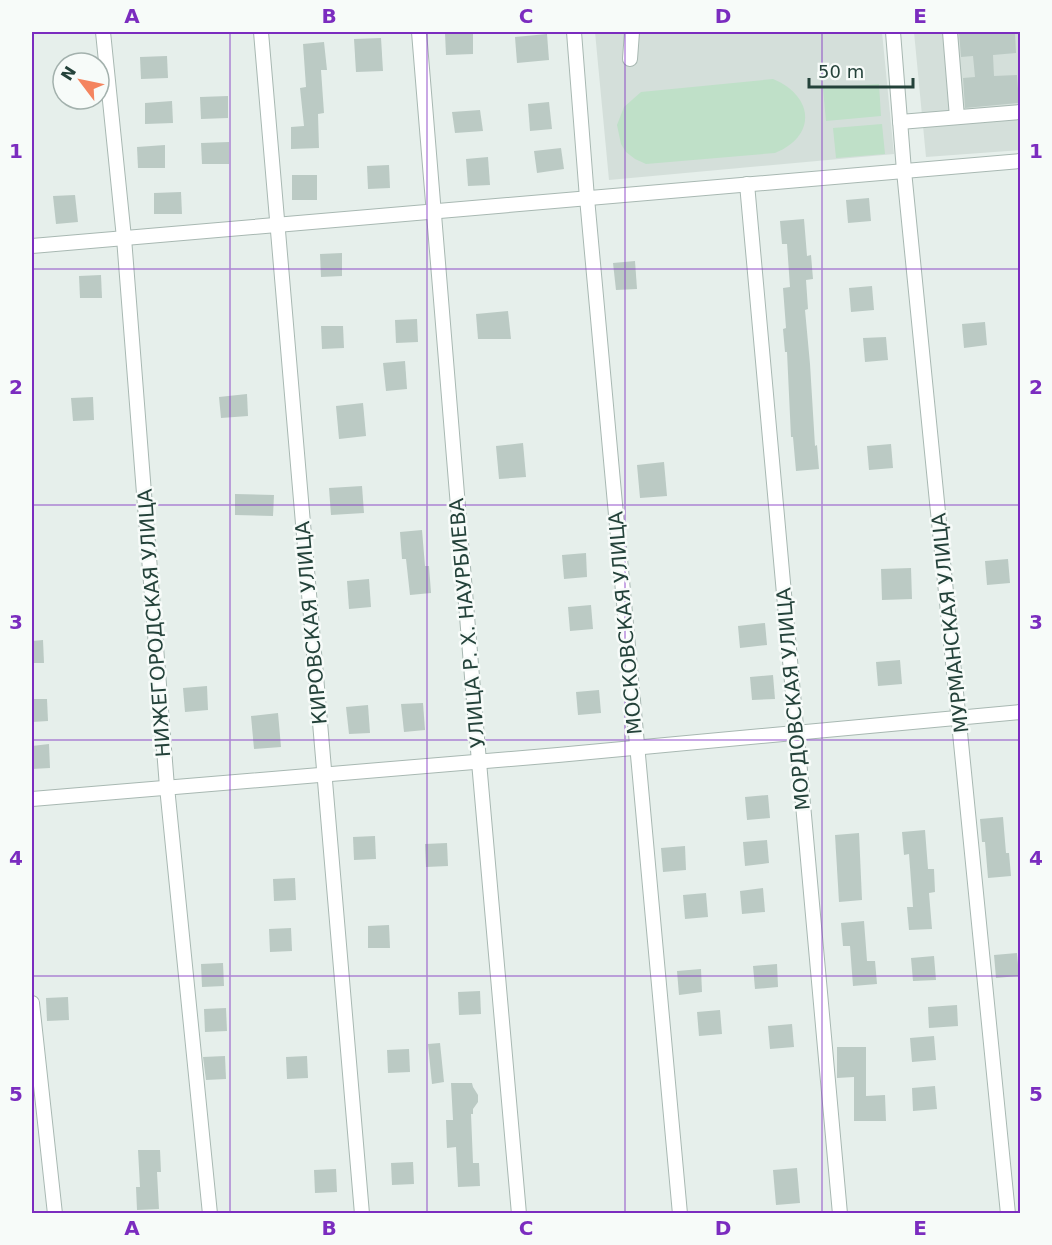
<svg xmlns="http://www.w3.org/2000/svg" width="1052" height="1245" viewBox="0 0 1052 1245" font-family="'DejaVu Sans',sans-serif">
<rect width="100%" height="100%" fill="#e6efeb"/>
<g fill="#d4dfda">
<path d="M595,32H882L894,154L609,180Z"/>
<path d="M914,32H1020V150L926,157Z"/>
</g>
<g fill="#bfe0c8">
<path d="M773,79C814,96 817,136 775,153L646,164L635,159L626,152L621,144L617,125L624,107L641,92Z"/>
<path d="M879,84L881,116L826,121L823,88Z"/>
<path d="M882,124L885,154L836,158L833,128Z"/>
</g>
<g fill="#bbcac4">
<path d="M473,32V54L446,55L445,33Z"/>
<path d="M959,32H1015L1016,53L993,55L994,76L1017,75L1019,103L965,108L963,78L975,77L973,56L961,57Z"/>
<path d="M547,34L549,60L517,63L515,37Z"/>
<path d="M381,38L383,71L356,72L354,39Z"/>
<path d="M324,42L327,70H321L324,113L318,114L319,148L291,149V127L304,126L300,88L306,87L303,44Z"/>
<path d="M167,56L168,78L141,79L140,57Z"/>
<path d="M228,96V118L201,119L200,97Z"/>
<path d="M172,101L173,123L145,124V103Z"/>
<path d="M549,102L552,129L530,131L528,104Z"/>
<path d="M480,110L483,131L455,133L452,112Z"/>
<path d="M229,142V164H202L201,143Z"/>
<path d="M165,145V168H138L137,147Z"/>
<path d="M561,148L564,169L537,173L534,151Z"/>
<path d="M488,157L490,185L468,186L466,159Z"/>
<path d="M389,165L390,188L368,189L367,166Z"/>
<rect x="292" y="175" width="25" height="25"/>
<path d="M181,192L182,214H154V193Z"/>
<path d="M75,195L78,222L56,224L53,196Z"/>
<path d="M869,198L871,221L848,223L846,200Z"/>
<path d="M804,219L807,256L811,255L813,279L806,280L808,309L805,310L810,364L815,446L817,445L819,469L796,471L793,437H791L787,352H785L783,329L786,328L783,288L790,287L787,244H782L780,221Z"/>
<path d="M342,253V276L321,277L320,254Z"/>
<path d="M635,261L637,289L616,290L613,263Z"/>
<path d="M101,275L102,298H80L79,276Z"/>
<path d="M872,286L874,310L851,312L849,288Z"/>
<path d="M508,311L511,339H478L476,314Z"/>
<path d="M417,319L418,342L396,343L395,320Z"/>
<path d="M985,322L987,345L964,348L962,324Z"/>
<path d="M321,326H343L344,348L322,349Z"/>
<path d="M886,337L888,360L865,362L863,338Z"/>
<path d="M405,361L407,389L386,391L383,363Z"/>
<path d="M247,394L248,416L221,418L219,397Z"/>
<path d="M93,397L94,420L73,421L71,398Z"/>
<path d="M363,403L366,436L339,439L336,406Z"/>
<path d="M523,443L526,477L499,479L496,446Z"/>
<path d="M891,444L893,468L869,470L867,446Z"/>
<path d="M664,462L667,496L640,498L637,465Z"/>
<path d="M362,486L364,513L331,515L329,488Z"/>
<path d="M235,494L274,495L273,516L235,515Z"/>
<path d="M422,530L425,566H429L431,593L410,595L406,559H402L400,532Z"/>
<path d="M586,553L587,577L564,579L562,555Z"/>
<path d="M1008,559L1010,583L987,585L985,561Z"/>
<path d="M911,568L912,599L882,600L881,569Z"/>
<path d="M369,579L371,607L349,609L347,581Z"/>
<path d="M591,605L593,629L570,631L568,607Z"/>
<path d="M765,623L767,645L740,648L738,626Z"/>
<path d="M43,640L44,663H32V641Z"/>
<path d="M900,660L902,684L878,686L876,662Z"/>
<path d="M773,675L775,699L752,700L750,677Z"/>
<path d="M207,686L208,710L185,712L183,688Z"/>
<path d="M599,690L601,713L578,715L576,692Z"/>
<path d="M32,699H47L48,721L32,722Z"/>
<path d="M423,703L425,730L404,732L401,704Z"/>
<path d="M368,705L370,733L349,734L346,707Z"/>
<path d="M278,713L281,747L254,749L251,716Z"/>
<path d="M49,744L50,768L32,769V746Z"/>
<path d="M768,795L770,818L747,820L745,797Z"/>
<path d="M1003,817L1006,853H1009L1011,876L988,878L985,842H982L980,819Z"/>
<path d="M925,830L928,869H934L935,892L929,893L932,929L909,930L907,907H913L909,854L904,855L902,832Z"/>
<path d="M859,833L862,900L839,902L835,835Z"/>
<path d="M375,836L376,859L354,860L353,837Z"/>
<path d="M767,840L769,863L745,866L743,842Z"/>
<path d="M447,843L448,866L426,867L425,844Z"/>
<path d="M685,846L686,870L663,872L661,848Z"/>
<path d="M295,878L296,900L274,901L273,879Z"/>
<path d="M763,888L765,912L742,914L740,891Z"/>
<path d="M706,893L708,917L685,919L683,895Z"/>
<path d="M864,921L867,961H875L877,984L853,986L850,946H843L841,923Z"/>
<path d="M389,925L390,948H368V926Z"/>
<path d="M291,928L292,951L270,952L269,929Z"/>
<path d="M1017,953L1019,976L996,978L994,955Z"/>
<path d="M934,956L936,980L913,981L911,958Z"/>
<path d="M223,963L224,986L202,987L201,964Z"/>
<path d="M777,964L778,987L755,989L753,966Z"/>
<path d="M701,969L702,992L679,995L677,971Z"/>
<path d="M480,991L481,1014L459,1015L458,992Z"/>
<path d="M68,997L69,1020L47,1021L46,998Z"/>
<path d="M957,1005L958,1026L929,1028L928,1007Z"/>
<path d="M226,1008L227,1031L205,1032L204,1009Z"/>
<path d="M720,1010L722,1034L699,1036L697,1012Z"/>
<path d="M792,1024L794,1047L770,1049L768,1026Z"/>
<path d="M934,1036L936,1060L912,1062L910,1038Z"/>
<path d="M440,1043L444,1082L432,1084L428,1044Z"/>
<path d="M837,1047H866V1096L885,1095L886,1121H854V1077L837,1078Z"/>
<path d="M409,1049L410,1072L388,1073L387,1050Z"/>
<path d="M225,1056L226,1079L206,1080L203,1057Z"/>
<path d="M307,1056L308,1078L287,1079L286,1057Z"/>
<path d="M451,1083H472L473,1087L478,1095V1102L473,1109V1114H471L473,1163H479L480,1186L458,1187L456,1147L447,1148L446,1120H453Z"/>
<path d="M935,1086L937,1109L913,1111L912,1088Z"/>
<path d="M138,1150H160L161,1172H157L159,1209L137,1210L136,1187H140Z"/>
<path d="M413,1162L414,1184L392,1185L391,1163Z"/>
<path d="M797,1168L800,1203L776,1205L773,1170Z"/>
<path d="M336,1169L337,1192L315,1193L314,1170Z"/>
</g>
<g fill="none" stroke-linecap="round" stroke-linejoin="round">
<defs>
<g id="minor">
<path d="M103,32L124,238L167,787L210,1214"/>
<path d="M261,32L362,1214"/>
<path d="M419,32L479,762L519,1214"/>
<path d="M574,32L587,198L680,1214"/>
<path d="M893,32L904,171L1008,1214"/>
<path d="M950,32L957,117"/>
<path d="M630,59L632,32"/>
<path d="M900,122L1020,112"/>
<path d="M747,184L840,1214"/>
<path d="M32,246L1020,161"/>
<path d="M32,799L558,755L1020,712"/>
<path d="M32,1003L55,1214"/>
</g>
</defs>
<use href="#minor" stroke="#a8b8b2" stroke-width="16"/>
<use href="#minor" stroke="#fff" stroke-width="14"/>
</g>
<path fill="none" stroke="#7b2cbf" stroke-width="1.5" stroke-opacity="0.55" d="M230,32V1214M427,32V1214M625,32V1214M822,32V1214M32,269H1020M32,505H1020M32,740H1020M32,976H1020"/>
<g text-anchor="middle" dominant-baseline="central" stroke-width="5" stroke-linejoin="round" paint-order="stroke">
<g font-size="20" fill="#24423a" stroke="#f7fbf9">
<text transform="translate(154 623) rotate(-94)">НИЖЕГОРОДСКАЯ УЛИЦА</text>
<text transform="translate(311 623) rotate(-95)">КИРОВСКАЯ УЛИЦА</text>
<text transform="translate(467 623) rotate(-95)">УЛИЦА Р. Х. НАУРБИЕВА</text>
<text transform="translate(625 623) rotate(-95)">МОСКОВСКАЯ УЛИЦА</text>
<text transform="translate(950 623) rotate(-96)">МУРМАНСКАЯ УЛИЦА</text>
<text transform="translate(793 699) rotate(-95)">МОРДОВСКАЯ УЛИЦА</text>
</g>
</g>
<rect width="1052" height="1245" fill="none" stroke="#f7fbf9" stroke-width="66"/>
<g transform="translate(81 81) rotate(302)"><circle r="28" fill="#f7fbf9" stroke="#a3b1ad" stroke-width="1.5"/>
<path d="M0-4.5L10 22L0 15L-10 22Z" fill="#f4845f"/>
<text y="-9" font-size="16" font-weight="bold" text-anchor="middle" fill="#24423a">N</text>
</g>
<path d="M809 78v9h104v-9" fill="none" stroke="#24423a" stroke-width="3"/>
<text x="818" y="78" font-size="18" fill="#24423a" stroke="#f7fbf9" stroke-width="4.5" paint-order="stroke">50 m</text>
<rect x="33" y="33" width="986" height="1179" fill="none" stroke="#7b2cbf" stroke-width="2"/>
<g font-size="20" text-anchor="middle" font-weight="bold" fill="#7b2cbf">
<text x="132" y="23">A</text>
<text x="329" y="23">B</text>
<text x="526" y="23">C</text>
<text x="723" y="23">D</text>
<text x="920" y="23">E</text>
<text x="16" y="158">1</text>
<text x="1036" y="158">1</text>
<text x="16" y="394">2</text>
<text x="1036" y="394">2</text>
<text x="16" y="629">3</text>
<text x="1036" y="629">3</text>
<text x="16" y="865">4</text>
<text x="1036" y="865">4</text>
<text x="16" y="1101">5</text>
<text x="1036" y="1101">5</text>
<text x="132" y="1235">A</text>
<text x="329" y="1235">B</text>
<text x="526" y="1235">C</text>
<text x="723" y="1235">D</text>
<text x="920" y="1235">E</text>
</g>
</svg>
